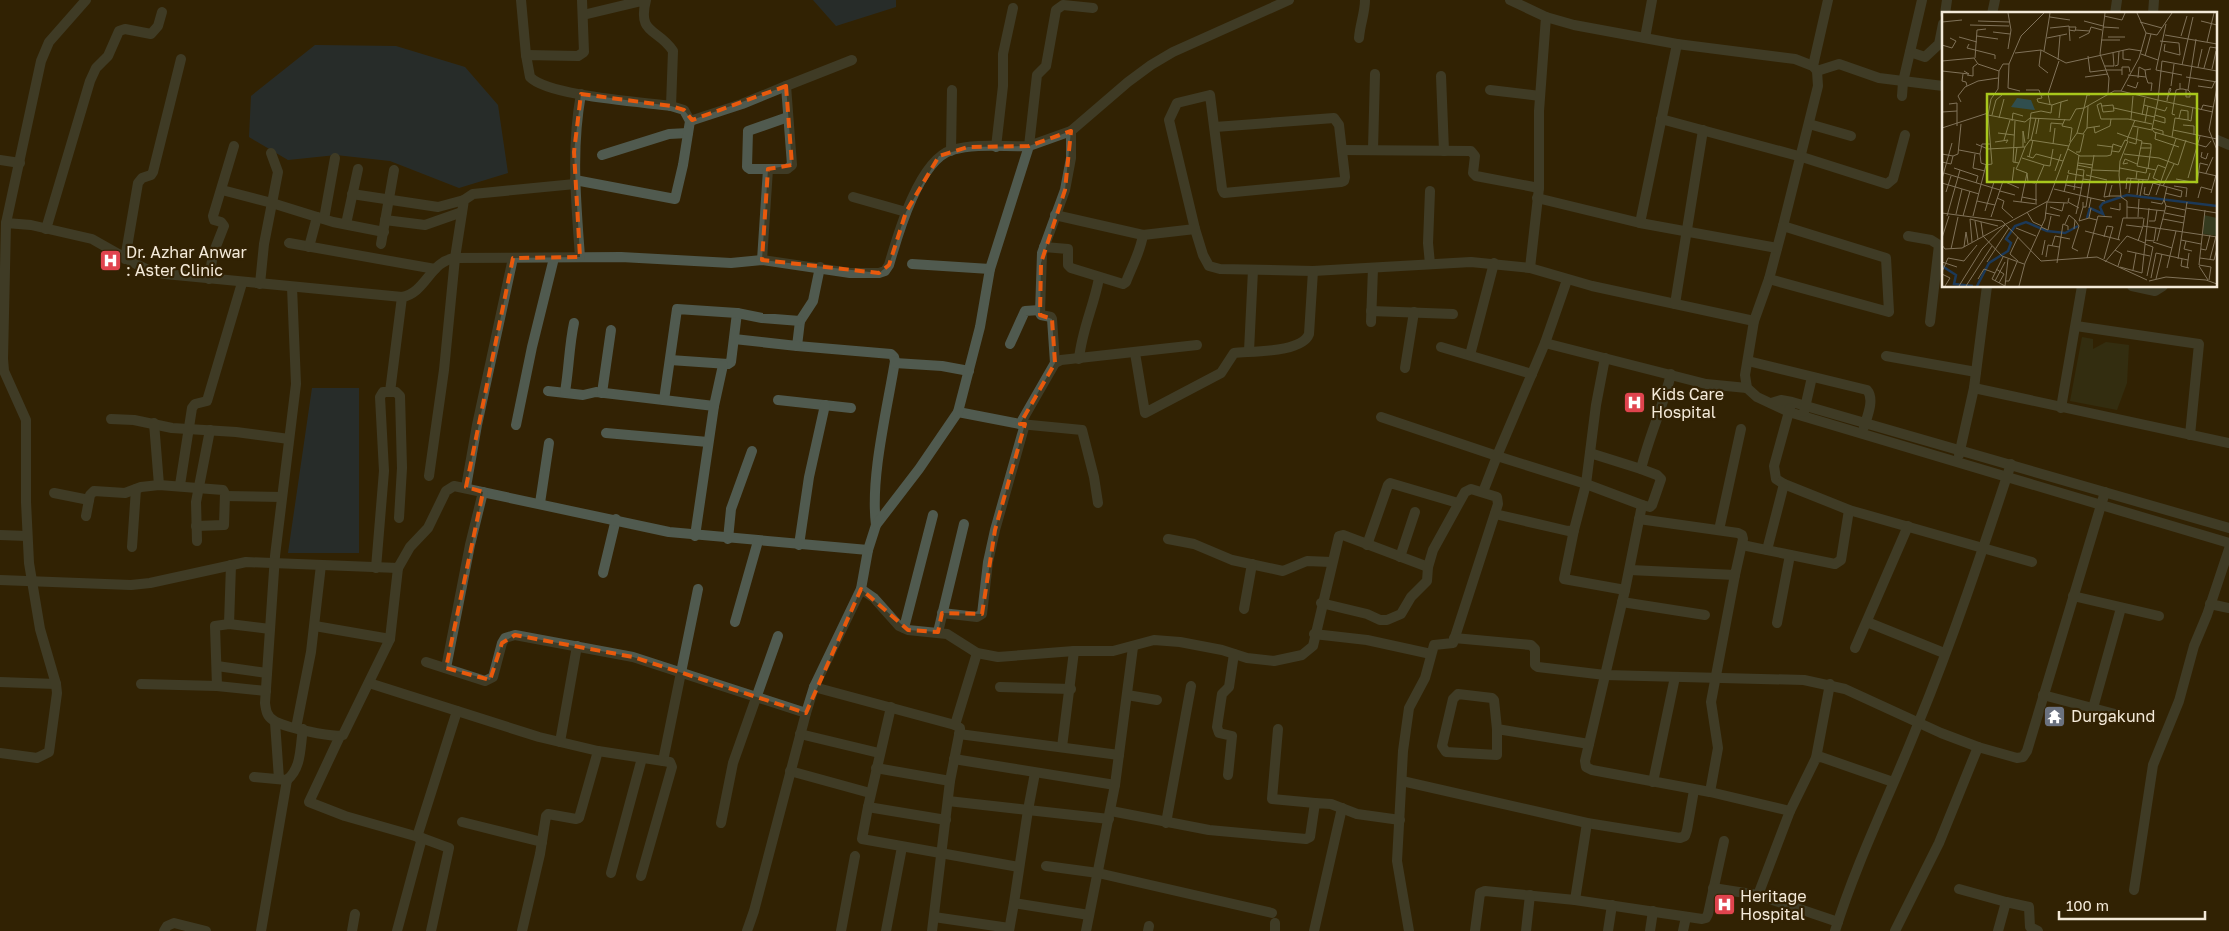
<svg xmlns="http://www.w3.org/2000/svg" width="2229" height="931" viewBox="0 0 2229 931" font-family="'Golos Text',sans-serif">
<rect width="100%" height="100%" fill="#322204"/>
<path fill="#353b1f" d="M2082,337L2093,339V349L2106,342L2129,345L2127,383L2117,410L2070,401Z"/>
<g fill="#1c3958">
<path d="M813,0H896V7L836,26Z"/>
<path d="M315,45L396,46L465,67L498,105L508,173L459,188L390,161L336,155L288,160L249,137L251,96Z"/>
<path d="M312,388H359V553H288Z"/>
</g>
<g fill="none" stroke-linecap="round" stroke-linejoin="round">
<g stroke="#505a4f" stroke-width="10">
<path d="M521,0L526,55"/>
<path d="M1510,0L1546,17L1574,25L1677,44L1795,59L1813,66L1817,71L1818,86L1783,226L1769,279L1754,321L1745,375L1747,388L1757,397L1789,412L2229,543"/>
<path d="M1945,14L1947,0"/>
<path d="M1992,14L1995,0"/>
<path d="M2115,14L2117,0"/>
<path d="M2153,14L2154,0"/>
<path d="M583,15L646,0C637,35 658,28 673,51L671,106"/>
<path d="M1359,38C1360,24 1365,13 1365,0"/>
<path d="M1645,38L1652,0"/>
<path d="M1910,52L1925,57L1939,44L1943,24"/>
<path d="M1813,66L1828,0"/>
<path d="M1817,71L1839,64L1879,78L1943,86"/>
<path d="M1441,76L1444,151"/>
<path d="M1490,90L1540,96"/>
<path d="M1902,96L1903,82L1922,0"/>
<path d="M1661,119L1802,157L1887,184L1893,179L1905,135"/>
<path d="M690,121L742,104L786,86"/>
<path d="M1809,124L1851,136"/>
<path d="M1215,127L1334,118L1339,125L1345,177L1344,181L1341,182L1224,193L1222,189L1210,95L1177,103L1169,120L1195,229L1203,255L1209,266L1220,269L1313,271L1471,262L1530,268L1592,286L1754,321"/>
<path d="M2215,139L2229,145"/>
<path d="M996,147L1003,86V54L1013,8"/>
<path d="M1373,149L1375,74"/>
<path d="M1342,150L1471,151L1475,156L1473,173L1476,176L1539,188"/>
<path d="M951,151L952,90"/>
<path d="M602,155L669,134L688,133"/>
<path d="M0,160L20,163"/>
<path d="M768,169H750L747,167L748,131L788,117"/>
<path d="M575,180L675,199L683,165L690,121L684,110L671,106C642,102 548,96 530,77L526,55L578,56L584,52L582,0"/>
<path d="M222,190L272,203L278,172L271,153"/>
<path d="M1430,191L1428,243L1430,264"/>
<path d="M352,194L438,207L464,200"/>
<path d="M853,197L906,212"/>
<path d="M1537,198L1640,223L1777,248"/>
<path d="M1055,215L1143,235L1195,229"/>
<path d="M324,219L335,158"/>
<path d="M385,220L425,225L462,212"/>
<path d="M6,223L31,225L92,239L136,264L150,271L165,274L402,297C426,293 430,261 455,258L621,257L731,263L762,260L850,273H879L885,271L889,265C898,234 919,160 952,150C977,143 1004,147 1029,146L1037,75L1046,66L1056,10L1063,5L1093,8"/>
<path d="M1640,223L1677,44"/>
<path d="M346,224L358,169"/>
<path d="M46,229L90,81L96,68L108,56L119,31L125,29L151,34L158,26L162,12"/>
<path d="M1908,236L1931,240L1939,245L1930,322"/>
<path d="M289,243L435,269"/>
<path d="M381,244L394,170"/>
<path d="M309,247L317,217"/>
<path d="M1044,247L1068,249V265L1071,268L1123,284L1126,282C1132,266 1140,253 1143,235"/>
<path d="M580,257C576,202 571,149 581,94"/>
<path d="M125,259L138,183L142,178L151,175L153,172L181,59"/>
<path d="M762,260L768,169H787L792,165L786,86L852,60"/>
<path d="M912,264L990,269"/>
<path d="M820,267L813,301L800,321L797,346L891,354L894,357L895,361C887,410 870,478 876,525"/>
<path d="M1530,268L1539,188V111L1546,17"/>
<path d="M209,279L213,254L224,226L221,222L214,220L213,216L234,146"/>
<path d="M1769,279L1889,312L1886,258L1783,226"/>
<path d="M260,284L264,244L272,203L333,222L384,232"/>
<path d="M2132,286L2155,291L2163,286"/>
<path d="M292,287L296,384L275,556L265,703C266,711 267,716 273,720C282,727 333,738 343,735L390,639L398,568"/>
<path d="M1675,304L1703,130"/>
<path d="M1371,311L1453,314"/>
<path d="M1371,322L1373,268"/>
<path d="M2076,326L2199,344L2190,435"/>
<path d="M734,339L797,346"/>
<path d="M1545,343L1706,384L1747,388"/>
<path d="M1010,344L1025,311L1040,310"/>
<path d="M1441,347L1532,374"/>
<path d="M1249,351L1253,270"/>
<path d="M1135,353L1145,413L1221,373L1234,353C1251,351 1302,353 1309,334L1313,271"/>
<path d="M1470,355L1494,263"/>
<path d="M1886,356L1976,372"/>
<path d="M1079,359C1082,329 1094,306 1099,278"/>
<path d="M670,360L728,364L731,362L737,313"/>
<path d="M895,361V363L942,366L969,371"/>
<path d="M1748,361L1867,390C1875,399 1867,417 1864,427"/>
<path d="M1055,363L1052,319L1051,317L1041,315L1040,313L1042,253L1065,190L1071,158V131"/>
<path d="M1405,368L1414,312"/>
<path d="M1974,388L2229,443"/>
<path d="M548,391L583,395L596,392L714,406"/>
<path d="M390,392L402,297"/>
<path d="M565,392C569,369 569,346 574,323"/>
<path d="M602,393L611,330"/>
<path d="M664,400L677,309L737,313L762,318L800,321"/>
<path d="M778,400L851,408"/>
<path d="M1771,403L1781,400L1792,402L2229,528"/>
<path d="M1790,408L1774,466L1776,479L1784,484L1849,510L2032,562"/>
<path d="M2061,408L2082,286"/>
<path d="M958,412L1020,424L1055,363L1061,360L1197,345"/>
<path d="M1804,412L1812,377"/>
<path d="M1381,417L1497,456L1545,343L1567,280"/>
<path d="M111,419L134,420L172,428L236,432L289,439"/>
<path d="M154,423L159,485"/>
<path d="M1020,424L1082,430L1094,477L1098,503"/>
<path d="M516,425L532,347L554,258"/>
<path d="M606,433L708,442"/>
<path d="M1590,453L1641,469C1649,436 1663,407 1671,374"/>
<path d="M1959,455L1974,388L1987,286"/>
<path d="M1641,469L1657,475L1661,479L1652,505L1650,507L1642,505"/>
<path d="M429,476L444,370L455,258L464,200L473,194L575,184"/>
<path d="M180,485L192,408L195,404L207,401L242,283"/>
<path d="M466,487L477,425L513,258"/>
<path d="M1483,492L1497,456L1586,484L1642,505L1625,590L1585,761L1586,767L1592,770L1710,792L1790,811"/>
<path d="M54,493L89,500"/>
<path d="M225,496L282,497"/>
<path d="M540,503L549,443"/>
<path d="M1495,514L1568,531L1574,530L1586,484L1596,405L1605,358"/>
<path d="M86,516L90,495L94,491L125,493L141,487L159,485L223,490L225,494L224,525L196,526"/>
<path d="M1574,530L1564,579L1625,590"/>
<path d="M1719,530L1741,429"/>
<path d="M0,535L27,536"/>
<path d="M695,536L714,406L723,365"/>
<path d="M728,539L731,509L752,451"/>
<path d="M1168,539L1194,544L1232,560L1283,571L1307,561L1331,562"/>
<path d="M197,541L196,502L210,430"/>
<path d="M799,545L809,477L825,405"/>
<path d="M1367,545L1388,485L1390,483L1458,503"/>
<path d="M1742,545L1835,564L1841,560L1849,510"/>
<path d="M132,547L136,489"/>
<path d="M1767,550L1784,484"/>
<path d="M1400,557L1415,512"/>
<path d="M376,568L384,471L380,397L383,392H396L400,396L402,468L399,518"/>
<path d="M1630,570L1735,575L1743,539L1742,535L1738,533L1639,519"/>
<path d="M603,573L616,519"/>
<path d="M0,580L131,585L150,583L246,562L398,568L410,547L428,528L446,491L454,486L669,532L868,550"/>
<path d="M861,589L874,598L899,626L908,630L947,634L977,653L998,657L1074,651H1113L1154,640L1180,642L1222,650L1247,658L1274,661L1302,655L1313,646L1339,536L1343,535L1428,567"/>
<path d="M2073,596L2159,616"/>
<path d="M1622,602L1705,615"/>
<path d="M1321,603L1367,614L1380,620H1387L1401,614L1411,597L1427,581L1428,567L1433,550L1465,492L1471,489L1497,497L1498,504L1453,643L1434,645L1425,678L1409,708L1403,751L1397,861L1409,931"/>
<path d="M2210,604L2229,608"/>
<path d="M1244,609L1252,564"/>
<path d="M942,613L977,617L982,614L988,562L995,530L1025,424"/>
<path d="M735,622L758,541"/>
<path d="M1867,622L1944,653"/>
<path d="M1777,623L1790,555"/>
<path d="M229,624L231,565"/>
<path d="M315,626L390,639"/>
<path d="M904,628L933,515"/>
<path d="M938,632L964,524"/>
<path d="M1314,634L1367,640L1431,654"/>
<path d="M1454,638L1531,645L1535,649V665L1538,667L1605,675L1804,680L1845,689L1941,733L1978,747L2017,758L2023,757L2027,751L2105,492"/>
<path d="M1855,648L1908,526"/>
<path d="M426,662L485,681L493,677L502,643L505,638L515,635L633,657L806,713"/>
<path d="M217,666L267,673"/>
<path d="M446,668L470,545L483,492"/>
<path d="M0,682L56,684"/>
<path d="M369,683L539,737L598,751L579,818L576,819L548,814L546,816L540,854L522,931"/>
<path d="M141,684L217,686L266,691"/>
<path d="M217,686L215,626L229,624L270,629"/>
<path d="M814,687L955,725"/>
<path d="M1000,687L1071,689"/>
<path d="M1127,695L1157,700"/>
<path d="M2043,695L2115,714"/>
<path d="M891,707L868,807L946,820"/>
<path d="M2093,708L2121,608"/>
<path d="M275,722L279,779"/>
<path d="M296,728L311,652L321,565"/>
<path d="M1278,729L1272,799L1315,803"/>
<path d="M1497,729V755L1446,752L1442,746L1453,699L1458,694L1492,698L1494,700L1497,729L1589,744"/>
<path d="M800,734L879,753"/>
<path d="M959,734L1119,755"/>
<path d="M340,736L309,802L345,816L422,838"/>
<path d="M560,742L577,646"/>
<path d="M1062,747L1074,651"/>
<path d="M598,751L663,761L698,589"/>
<path d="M0,753L37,758L49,752L57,693L56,684L40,629L29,563L26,502V420L4,371L3,359L6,223L41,61L49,42L86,0"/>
<path d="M1816,758L1830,684"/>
<path d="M954,759L1115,785"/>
<path d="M876,768L950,781"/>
<path d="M790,771L870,793"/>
<path d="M1035,773L1028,810L1109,819"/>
<path d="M1228,775L1232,736L1219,733L1217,727L1222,694L1229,687L1234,654"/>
<path d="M254,777L287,780C302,768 300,746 303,729"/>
<path d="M1402,781L1587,823L1680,838L1685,836L1687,830L1694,790"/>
<path d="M1653,782L1675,677"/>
<path d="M1710,792L1718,748L1711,702L1735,575"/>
<path d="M948,801L1028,810L1014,903L1089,915"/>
<path d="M868,807L862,839L1019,867"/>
<path d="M1111,811L1209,830L1306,839L1310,837L1315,803L1331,804L1357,814L1400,820"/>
<path d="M462,822L542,842"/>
<path d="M721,823L733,763L778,636"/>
<path d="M1166,823L1191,686"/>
<path d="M1587,823L1575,900L1702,919L1706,918L1708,914L1724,841"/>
<path d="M417,837L457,711"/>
<path d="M1046,866L1098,873L1272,913"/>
<path d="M611,873L642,758"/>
<path d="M641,876L672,767L670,762L663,761"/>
<path d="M1713,888L1758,895"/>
<path d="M1959,889L2006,902L1998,931"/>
<path d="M2134,890L2153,765L2179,701L2194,646L2207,615L2229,549"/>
<path d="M2006,902L2029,907L2030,927L2038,931"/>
<path d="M934,917L1009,928"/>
<path d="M1838,922L1758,895L1790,811L1816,758L1821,757L1893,782"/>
<path d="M164,931L167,926L174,923L206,931"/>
<path d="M261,931L287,780"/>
<path d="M352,931L355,914"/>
<path d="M397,931L422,838L449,848L431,931"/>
<path d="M747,931L754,911L806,713L814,687L861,589L868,550L876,525L919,469L958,412L980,327L990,269L1029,146L1071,131L1128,82L1151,65L1173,52L1289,0"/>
<path d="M841,931L855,856"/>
<path d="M886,931L902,847"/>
<path d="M932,931L950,781L960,730V728L955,725L977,653"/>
<path d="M1009,931L1014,903"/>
<path d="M1086,931L1115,785L1133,647"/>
<path d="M1148,931L1149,926"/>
<path d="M1275,931V923"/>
<path d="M1314,931L1342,808"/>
<path d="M1475,931L1480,893L1485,891L1575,900"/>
<path d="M1526,931L1530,895"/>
<path d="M1608,931L1612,905"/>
<path d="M1650,931L1653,911"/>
<path d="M1683,931L1686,917"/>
<path d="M1835,931C1857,860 1891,793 1918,724C1953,639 1982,552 2011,464"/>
<path d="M1895,931L1939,843L1978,747"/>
</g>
</g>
<path d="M0 0H2229V931H0ZM786,86L792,165L768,169L762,260L879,273L889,265L906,212L939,156L968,147L1029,146L1071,131L1065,190L1041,263L1040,315L1052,319L1055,363L1020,424H1025L995,530L982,614L942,613L938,632L908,630L861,589L806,713L633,657L515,635L502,643L490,680L446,668L483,492L466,487L513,258L580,257L574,152L581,94L671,106L684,110L692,120Z" fill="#322204" fill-opacity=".55" fill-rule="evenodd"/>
<path fill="none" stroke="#e8590c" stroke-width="4" stroke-dasharray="10 6" stroke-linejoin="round" d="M786,86L792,165L768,169L762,260L879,273L889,265L906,212L939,156L968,147L1029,146L1071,131L1065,190L1041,263L1040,315L1052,319L1055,363L1020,424H1025L995,530L982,614L942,613L938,632L908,630L861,589L806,713L633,657L515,635L502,643L490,680L446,668L483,492L466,487L513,258L580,257L574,152L581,94L671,106L684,110L692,120Z"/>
<defs>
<symbol id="hospital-square" viewBox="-11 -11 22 22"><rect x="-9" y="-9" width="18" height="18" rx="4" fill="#e0444e" stroke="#322204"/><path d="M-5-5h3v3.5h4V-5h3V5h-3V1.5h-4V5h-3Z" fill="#fff"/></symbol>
<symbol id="temple-square" viewBox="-11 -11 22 22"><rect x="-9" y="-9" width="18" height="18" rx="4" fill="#6b7280" stroke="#322204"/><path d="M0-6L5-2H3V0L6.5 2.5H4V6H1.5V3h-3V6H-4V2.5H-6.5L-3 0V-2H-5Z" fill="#fff"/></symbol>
</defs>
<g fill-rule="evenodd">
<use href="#hospital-square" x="98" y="248" width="25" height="25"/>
<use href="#hospital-square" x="1622" y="390" width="25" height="25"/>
<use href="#temple-square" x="2042" y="704" width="25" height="25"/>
<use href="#hospital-square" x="1712" y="892" width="25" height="25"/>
</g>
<g text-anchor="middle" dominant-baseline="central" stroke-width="4.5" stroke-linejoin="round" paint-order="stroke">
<g font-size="16" fill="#f4ead9" stroke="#322204" text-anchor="start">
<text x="126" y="252">Dr. Azhar Anwar<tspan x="126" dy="18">: Aster Clinic</tspan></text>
<text x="1651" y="394">Kids Care<tspan x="1651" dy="18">Hospital</tspan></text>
<text x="2071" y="716">Durgakund</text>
<text x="1740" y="896">Heritage<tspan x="1740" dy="18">Hospital</tspan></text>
</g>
</g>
<g transform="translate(1942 12)">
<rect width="275" height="275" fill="#322204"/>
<path d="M262,203L275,206V224L261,222Z" fill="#353b1f"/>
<path d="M75,86L89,88L93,98L69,95Z" fill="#1c3958"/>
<path fill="none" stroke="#1c3958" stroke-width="2.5" d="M145,206L148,196L161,202L158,195L161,191L185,183L275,194M0,254L14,263L12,272L31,274M35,274L47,251L66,239L69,231L64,227L73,214L84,210L105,219L123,221L136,214"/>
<path fill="none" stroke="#807259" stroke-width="1" d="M163,1L158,42L167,66L166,81M162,4L180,8L183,1M108,5L128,8M36,9L68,10M142,9L161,14M259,9L275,13M0,10L20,8M198,10L220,16M224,12L214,58L240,63M28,13L67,14M161,15L177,16M108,16L127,14L128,29M127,18L133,19L134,15H127M133,18L148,19M51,20L68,22M204,21L215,23L230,1M223,23L275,32M35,24L56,27M239,24L245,4M17,25L35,30M166,25H183M105,26L125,22M137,26L147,21L149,15L160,18M159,28H178M218,29L237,31L238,43M265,30L272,1M27,32L25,36L53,43V47M223,32L222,39L238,43M0,33L10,36L14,29L8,26M66,37L69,18L66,1M99,38L97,54L106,61M181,38V47L189,48M102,39L108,1M73,41L99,38L124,51L187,37L200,39M199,42L216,48M146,44L148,60L164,58M203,44L209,22M33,46L35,18L44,17M116,48L118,24M0,49L32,46L36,52L57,59M220,49L275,59M67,52L66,76L78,79M240,53L251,5M163,54H172L171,41M173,54L176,53L177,39M256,55L260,37M262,56L268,35L275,36M270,57L274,39M164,58H180M0,59L27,62L22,59M21,62L20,69L24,70L25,74M25,63L31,64V55L35,52M180,63V55H187L188,60M186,63L204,65L203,58L209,57M143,65L166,62M204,65L206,71H210L209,79M244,65L275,70M196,66L197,55L203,58M185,73L194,76L196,70M229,74L232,52M256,74L270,76L273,69M275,75L267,118L275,138M238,77H241L245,78H246L248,80V85H244V78M84,78H97L100,86L95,87L96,90L110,93L119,90M246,78L254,27M179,79L216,88L210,117L212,120M106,82L117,49M100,83L106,82L108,92M216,88L271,100M216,88L220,49M225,89L227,78L228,76L229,77L225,87M19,90L16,84L23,75L36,69L56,66M159,91L155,93L159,107H186L210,112M159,91L161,100L172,99L171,93L160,94M7,92L15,91V114M202,93L223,99L225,95M172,96L190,100M259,98L261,93L271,95M99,99L109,101L110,93M0,100L15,99M190,100L213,105M46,103L83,110L88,106L128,108L134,97L142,96L145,83H148M50,103L54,88L60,83M200,103L203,86M233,103L230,102L234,78L238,77V71M57,106L62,87M117,106L119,90L126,88M237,106L239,98L246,99V108L249,109L251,95M123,107L120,114L130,116L128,130M189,107L191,84M212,108L223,111V106L213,103M70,109L71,101L81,104M73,109L71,150L77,151L83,135M203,110L206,94M241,113L252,114V123M191,114L210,118M152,115L153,121L168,114L169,107M0,116L46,101M145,116L146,94M210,116L221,119V123M231,118L275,127M108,120L109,111L121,112M212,120L264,135L269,129M214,120L213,127L237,135M56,121L72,123M135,121L141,122L145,116L158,114M175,121L186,125L193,108M94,122L97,106M230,125L233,106L246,108M86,127L89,101L99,99M62,128L68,108M89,128L94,106M185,128L186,125L200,129L195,154L214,158M53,130L66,128L64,131M187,130L194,132L196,116M34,132L46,137L83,135L88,128L127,134M111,132L113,116M155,133L171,135M81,135V119L83,131M199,136H209V132L200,131M126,137L138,144H165L169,143L171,132L180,135M17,138L38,142L39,151L45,153M170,139L177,140L183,128L186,129L178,149L177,163L179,185L185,189V206M134,140H138L142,122M260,140L259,145L264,147L266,141M0,142L11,144L9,152L0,150M33,142L31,156L43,159M38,142L40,132H48M182,142L217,146L236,153L244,128M11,144L16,142L19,112M85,144L91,146L94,142L121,149M87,145L91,128M80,146L102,153L94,172V191M73,150L75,135M77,151L74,157L85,161M136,151L151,153M186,151L181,152L183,147L195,152M102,153L108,154L111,137M135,153L150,156M12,156L36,164L34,171M178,156L204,161L205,156M135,157L142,158L141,167L148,168M206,157L209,136M127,158L126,161L141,164M150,158L177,159M113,159L119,142M195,159L194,167L206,168L208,161M257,160L275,164M2,161L58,178M264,161L271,145M144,163L165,168M246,166L258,124M0,167L10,131M234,167L255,171L258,151L266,153M165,169L162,185L168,184M218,169L211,166L214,158L216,153L224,156M0,171L37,182M70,171L72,155M124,173L139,176M170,173L167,184H179M221,174L232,152M232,174L245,176L244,185M203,175L202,182L207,183L211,171L240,179L239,185L223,181M112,177L149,186M184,177L185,166L194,167M132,178L137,143M58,179L73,183M4,180L9,164M122,180L126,163M187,181L189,166M269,181L274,163M195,183L197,167M214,183L234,127M138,184L141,167M198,184L201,168M80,185L95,188M55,186L62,189L60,196L71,206M127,186L126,190L137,196M256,186L259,175L270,178M35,189L53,193M71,189L95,192M79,190L85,161L86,170L93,171M105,190L126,191M141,190V195H144L152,143M209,190L220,192L222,188M224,194L243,198M108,195L120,199L122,191M141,195L137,209L147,206M185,195L223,199M147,196L149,186L163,189M149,196L147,206L155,208M168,196L178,198V191M244,196L275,201M263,198L257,253L269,255L267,268M43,199L52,170M85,200L91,210L100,214M0,201L60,209L99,249L155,245L205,268M103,201L118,204M223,201L243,205M14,202L20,177M134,202L138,184M5,204L18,158M21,204L28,179M31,204L44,153L50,152L46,103L49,87L56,77L57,59L61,52H67L79,24L102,1M49,205L61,169L77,176M196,205L197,187M202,206L201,214L275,225M28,207L56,214M28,207L30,230M221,207L242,211M33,209L36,227M207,209H213L215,198M39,210L41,224L60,244L82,252M123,212L127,203L133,208M184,213L200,215M99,215L106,218L109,204M74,216L94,224M132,217L133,208L137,214L130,236L136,239M143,219L178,228M76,225L68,242L76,249M0,226L7,204M176,228L181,206H201M203,228L212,229L214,216M239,228L259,232M196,229L201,214M215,229L224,194L222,188L225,175M244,229L242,237L250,239M211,230L230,236M203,232L211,235L205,264M0,233L3,237L20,236L106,189L128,131L135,121L142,96L172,79H179L197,46L204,21L195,1M110,234L113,224L128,227M22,235L24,220L26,232M9,237L16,205M259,237L264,238L268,223M173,238L180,242L176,254M185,239L208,244M100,243L103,228M61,245L50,267L63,274M104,245L106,233L117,235M145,246L156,204L170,205M258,246L272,248L275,236M162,247L171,215L165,214L162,225M236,247L245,190M240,247L239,254L247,256M268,247L274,224M0,250L15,255M45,250L67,216M163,250L185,224L203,231M115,251L121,212L126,214V218M257,254L266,268M178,255L200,261M225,256L234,219M245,256L247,241M54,257L62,262L57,271M191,258L194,241M0,260L6,246L22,249L35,233M200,261L207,196M0,262L8,266L3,274M209,266L214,241L246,248M36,267L42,257L53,261M214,267L220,242M53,269L63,250M64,269H67L75,250M207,269L224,265L264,268L275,272M17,274L40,237L63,213M24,274L50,234M63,274L66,247M77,274L83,251L103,207L105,190"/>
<path fill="#a8c71c" fill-opacity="0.15" stroke="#a8c71c" stroke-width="2.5" d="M45,82H255V170H45Z"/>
<rect width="275" height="275" fill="none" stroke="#f4ead9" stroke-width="2.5"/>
</g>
<path d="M2059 911v8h146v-8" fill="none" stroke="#f4ead9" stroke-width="2.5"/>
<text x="2066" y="911" font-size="15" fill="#f4ead9" stroke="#322204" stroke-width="4" paint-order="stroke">100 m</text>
</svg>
